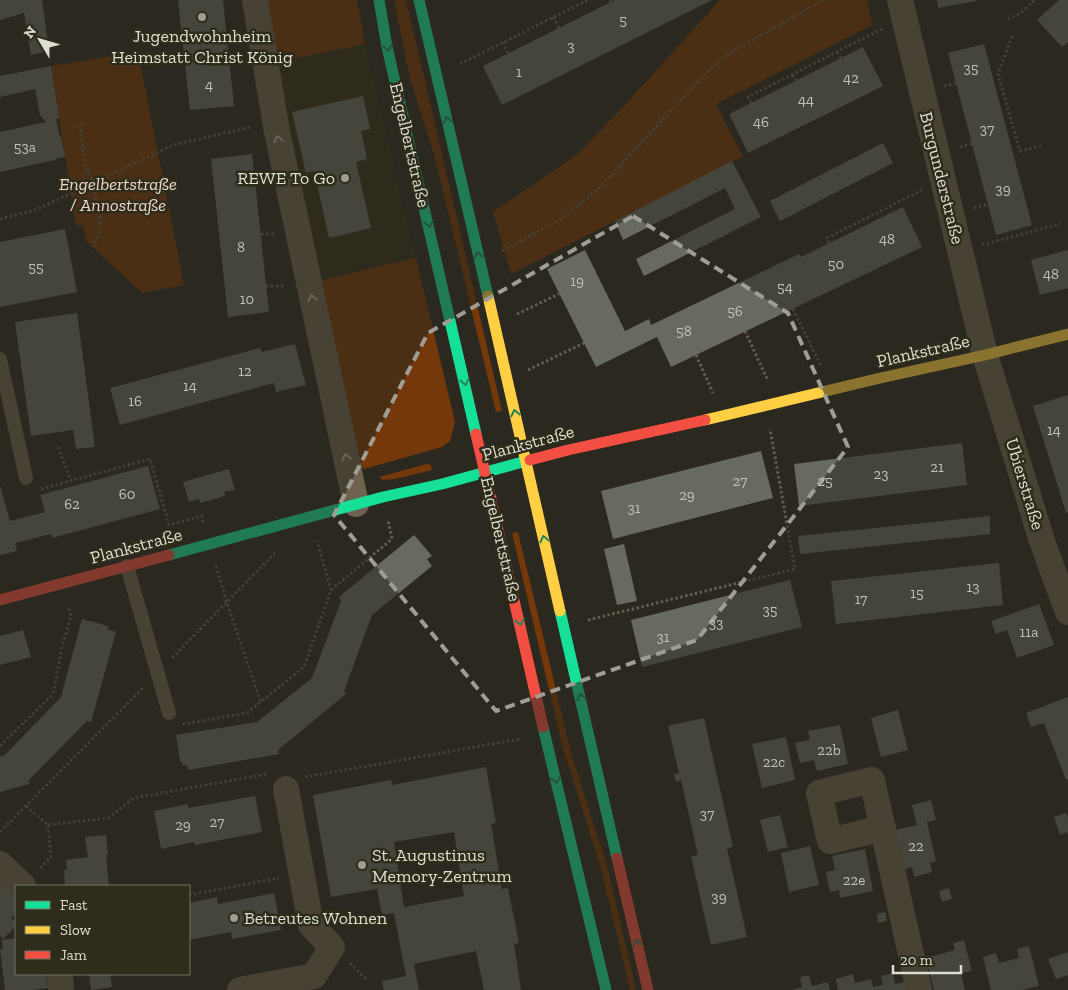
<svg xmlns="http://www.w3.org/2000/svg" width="1068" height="990" viewBox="0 0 1068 990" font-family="'Zilla Slab',serif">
<rect width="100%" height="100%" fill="#2a281f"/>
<path fill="#33301a" d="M365,44L416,258L317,281L277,62Z"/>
<g fill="#74380a">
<path d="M268,0H357L365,44L277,62Z"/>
<path d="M394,0H406L502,411L496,412L434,154L410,79Z"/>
<path d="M720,0H867L872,25L716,104L743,156L511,274L493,212L578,154L623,107Z"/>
<path d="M138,52L184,285L142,293L86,241L83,225L76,226L51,66Z"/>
<path d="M416,258L455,422L450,441L442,447L364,469L360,465L317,281Z"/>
<path d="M430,463L432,470L395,479L383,480L379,477Z"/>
<path d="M518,532L572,756L608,869L636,990H630L600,865L563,749L512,533Z"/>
</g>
<g fill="#686961" fill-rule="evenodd">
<path d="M0,0H42L49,51L31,55L24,13L0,20Z"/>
<path d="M178,0H223L234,106L190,110Z"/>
<path d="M615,0H712L502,105L483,66Z"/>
<path d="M937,0H976V1L938,8Z"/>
<path d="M1059,0H1068V42L1062,47L1037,20Z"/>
<path d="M984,44L1032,225L996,235L948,53Z"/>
<path d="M863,47L883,86L748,153L729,114Z"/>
<path d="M51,66L59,118L56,119L60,137L61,136L65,157L55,159V160L0,172V132L46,122L40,115L35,89L0,97V76Z"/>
<path d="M363,96L370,129L361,131L367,159L356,162L371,228L329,238L314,171L306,173L292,112Z"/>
<path d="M883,143L893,163L780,221L770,201Z"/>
<path d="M252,154L269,312L228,317L211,159Z"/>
<path d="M732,161L761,217L644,276L636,259L735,209L725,188L623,240L615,221Z"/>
<path d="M903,207L922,247L671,367L657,337L596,367L547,269L585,250L625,331L649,319L651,325L799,254L801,257Z"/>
<path d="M65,229L77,292L0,307V242Z"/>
<path d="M1068,250V288L1040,295L1031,260Z"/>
<path d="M77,313L95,447L76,449L73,430L31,436L15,322Z"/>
<path d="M295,344L306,385L276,392L274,383L120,425L110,388L260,348L262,352Z"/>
<path d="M1068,395V512L1066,513L1033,406Z"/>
<path d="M962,443L967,485L799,506L794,464Z"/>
<path d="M761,451L773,498L613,539L601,491Z"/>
<path d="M148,466L160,509L52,538L51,534L15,543L17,551L0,555V485L10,521L45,512L40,495Z"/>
<path d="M229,469L235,490L224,492L225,496L200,503L199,499L189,502L183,482Z"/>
<path d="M990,516V534L800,554L798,536Z"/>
<path d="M414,535L432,556L427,559L432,566L372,615L344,691L346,694L278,750L279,754L188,770L187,765L183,766L182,762L180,761L176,735L257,722L312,678L341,601L339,597Z"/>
<path d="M624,544L637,601L617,605L604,549Z"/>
<path d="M999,563L1003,605L836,624L831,581Z"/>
<path d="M790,580L802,627L642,667L631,620Z"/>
<path d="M1039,604L1054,645L1017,658L1007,630L996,634L991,621Z"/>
<path d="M82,619L108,626L107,629L116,632L91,722L87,721L29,780V784L0,792V756L5,755L61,697Z"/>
<path d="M23,630L31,657L0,665V636Z"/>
<path d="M1068,697V779L1066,780L1044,723L1031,727L1026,713Z"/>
<path d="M898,710L908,750L881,757L871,718Z"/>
<path d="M704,718L733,847L727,848L747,937L711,945L691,856L698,855L681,780L676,782L674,774L679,773L668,726Z"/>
<path d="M840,725L848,764L817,771L814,760L800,763L795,743L810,740L808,731Z"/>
<path d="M786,737L795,780L762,788L752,744Z"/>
<path d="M486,767L496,823L491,824L502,889L508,888L519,943L514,944L521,990H484L476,951L414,964L419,990H384L382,981L406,976L394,913L382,915L377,889L331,897L313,795L391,780L392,785ZM454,832L464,896L404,907L394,842Z"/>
<path d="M255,796L262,832L195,845L194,842L161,849L154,811L188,804V808Z"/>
<path d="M931,800L936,820L927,822L936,861L930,863L932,872L914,877L912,867L905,869L895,830L917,825L912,805Z"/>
<path d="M1066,813L1068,817V835L1067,832L1060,835L1054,817Z"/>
<path d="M780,815L788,847L768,852L760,820Z"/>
<path d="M106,835L108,854L106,855L109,886H65L64,870H67L66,860L88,857L85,837Z"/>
<path d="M810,846L819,885L789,892L781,853Z"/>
<path d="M865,849L873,891L840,898L839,890L830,892L826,872L835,870L832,856Z"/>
<path d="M0,879L16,896V913L11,918L16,923V926L3,939L0,935Z"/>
<path d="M949,888L952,899L942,902L939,891Z"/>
<path d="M274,893L281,930L232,939L231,932L189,940V903L217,897L218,904Z"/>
<path d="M885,912L887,921L878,923L877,914Z"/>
<path d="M16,938V974H46L48,988L33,990H5L0,949H3L2,940Z"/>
<path d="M964,940L972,971L961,973L965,990H934L926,958L955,950L953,943Z"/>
<path d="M1029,946L1039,986L1022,990H991L983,957L996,953L999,963L1019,958L1017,949Z"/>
<path d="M1068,952V975L1056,979L1048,959Z"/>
<path d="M893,973L895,984L905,982L907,990H838L836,979L853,974L855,983L871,979L873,987L883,985L881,976Z"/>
<path d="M89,974H110L112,987L91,990Z"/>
<path d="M809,975L812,986L828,982L830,990H792L802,987L800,977Z"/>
</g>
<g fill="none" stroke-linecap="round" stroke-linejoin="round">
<g stroke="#645e51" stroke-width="3" stroke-dasharray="2.5 2.5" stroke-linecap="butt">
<path d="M610,0L611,2"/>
<path d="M553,17L559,28"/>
<path d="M1008,19L1021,13L1035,0"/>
<path d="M1012,36L998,74L1020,151L1041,146"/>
<path d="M503,42L508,53"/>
<path d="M837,52L841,58"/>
<path d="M460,64L588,0"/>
<path d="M792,75L796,80"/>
<path d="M944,86L956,83"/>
<path d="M751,103L748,97L882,29"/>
<path d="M80,124L85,163L93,182L100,222L99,233L93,247"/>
<path d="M960,147L972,144"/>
<path d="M255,180H264"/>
<path d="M974,208L988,204"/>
<path d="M0,219L38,209L173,145L251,127"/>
<path d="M261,234H275"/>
<path d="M829,243L827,238L922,190"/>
<path d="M982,245L1060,224"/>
<path d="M502,251L560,220L597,190L712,67L732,52L823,0"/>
<path d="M266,286H286"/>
<path d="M793,309L821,366"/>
<path d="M517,314L559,294"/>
<path d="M745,331L768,381"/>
<path d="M696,355L713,393"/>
<path d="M528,370L584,343"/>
<path d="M58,447L71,481"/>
<path d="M41,489L150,459L169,525L202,516L203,522"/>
<path d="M216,566L227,603L261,703"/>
<path d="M331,590L392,539L388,520"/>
<path d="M588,620L795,569L770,429"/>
<path d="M172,658L275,553"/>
<path d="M183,723L184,724L247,713L304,667L331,590L317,541"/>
<path d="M0,746L53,694L62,647L71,616L68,606"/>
<path d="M305,777L520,739"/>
<path d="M26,806L48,825"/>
<path d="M48,825L108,818L134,798L267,774"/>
<path d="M0,832L144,687"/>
<path d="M40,868L51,857L48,825"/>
<path d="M189,895L279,878"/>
<path d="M350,963L366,979"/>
</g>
<g stroke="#6e6351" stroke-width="14">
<path d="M0,359L26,478"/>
<path d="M127,566L169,713"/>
</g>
<g stroke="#6e6351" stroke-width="26">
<path d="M255,0L277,132L356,504"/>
<path d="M900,0L985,355L1042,541L1068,612"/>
<path d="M883,828L830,841L819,793L872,780L919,990"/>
<path d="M0,864L23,886"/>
<path d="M60,974L61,990"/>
<path d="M240,990L314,976L332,947L311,925L286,789"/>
</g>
<g stroke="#16e098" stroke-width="11">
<path d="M379,0L387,47L476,434"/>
<path d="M419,0L488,296"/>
<path d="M169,555L383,497L442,484L530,460"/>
<path d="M560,611L617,858"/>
<path d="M543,727L606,990"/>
</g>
<g stroke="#ffcf43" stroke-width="11">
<path d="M488,296L560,611"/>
<path d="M705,420L876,379L985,355L1068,334"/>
</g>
<g stroke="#f24e42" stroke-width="11">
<path d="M476,434L543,727"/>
<path d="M530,460L568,450L705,420"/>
<path d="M0,600L169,555"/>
<path d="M617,858L648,990"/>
</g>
</g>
<defs><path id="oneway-chevron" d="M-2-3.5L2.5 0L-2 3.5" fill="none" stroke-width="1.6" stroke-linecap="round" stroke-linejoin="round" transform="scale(1.25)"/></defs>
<g stroke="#22865a">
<use href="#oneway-chevron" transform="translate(388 48) rotate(78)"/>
<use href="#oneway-chevron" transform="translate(447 120) rotate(-103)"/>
<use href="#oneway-chevron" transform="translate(429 224) rotate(77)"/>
<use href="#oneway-chevron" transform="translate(478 255) rotate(-103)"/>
<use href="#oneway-chevron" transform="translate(465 382) rotate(77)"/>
<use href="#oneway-chevron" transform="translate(515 413) rotate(-103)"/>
<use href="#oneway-chevron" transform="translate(544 539) rotate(-103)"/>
<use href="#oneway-chevron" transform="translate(520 622) rotate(77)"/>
<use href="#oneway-chevron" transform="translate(581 697) rotate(-103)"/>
<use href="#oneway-chevron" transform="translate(556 780) rotate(76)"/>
<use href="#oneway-chevron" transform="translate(637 943) rotate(-103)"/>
</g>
<g stroke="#b2ad9f">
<use href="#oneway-chevron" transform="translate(278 139) rotate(-102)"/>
<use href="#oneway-chevron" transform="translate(312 298) rotate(-102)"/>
<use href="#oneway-chevron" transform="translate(346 457) rotate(-102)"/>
</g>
<path d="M0 0H1068V990H0ZM633,216L788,313L848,447L697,640L496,711L334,515L428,333Z" fill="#2a281f" fill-opacity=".55" fill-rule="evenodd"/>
<path fill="none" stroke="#a09e94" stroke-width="4" stroke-dasharray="10 6" stroke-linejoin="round" d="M633,216L788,313L848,447L697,640L496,711L334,515L428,333Z"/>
<g fill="#a09e94" stroke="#2e2c1b" stroke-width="2">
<circle cx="202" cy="17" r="5"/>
<circle cx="345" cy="178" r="5"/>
<circle cx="362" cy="865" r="5"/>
<circle cx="234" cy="918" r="5"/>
</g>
<g text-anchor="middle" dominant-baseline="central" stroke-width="5" stroke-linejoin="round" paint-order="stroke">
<g font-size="15" fill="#c1c1b6">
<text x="623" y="20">5</text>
<text x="571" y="46">3</text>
<text x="971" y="68">35</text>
<text x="519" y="72">1</text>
<text x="851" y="78">42</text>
<text x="209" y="85">4</text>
<text x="806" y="100">44</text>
<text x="761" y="122">46</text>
<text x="987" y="129">37</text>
<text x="25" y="147">53a</text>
<text x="1003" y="189">39</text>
<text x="887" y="239">48</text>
<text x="241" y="247">8</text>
<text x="836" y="264">50</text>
<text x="36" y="267">55</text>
<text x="1051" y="274">48</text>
<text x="577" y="281">19</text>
<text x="785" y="287">54</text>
<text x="247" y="299">10</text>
<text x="735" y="311">56</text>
<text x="684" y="331">58</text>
<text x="245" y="371">12</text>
<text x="190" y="386">14</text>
<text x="135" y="401">16</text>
<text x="1054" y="430">14</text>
<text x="937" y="467">21</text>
<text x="881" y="474">23</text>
<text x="740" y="481">27</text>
<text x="825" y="481">25</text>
<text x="127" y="494">60</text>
<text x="687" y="495">29</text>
<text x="72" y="504">62</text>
<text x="634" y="508">31</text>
<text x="973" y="587">13</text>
<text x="917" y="593">15</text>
<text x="861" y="599">17</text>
<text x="770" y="610">35</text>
<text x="716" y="623">33</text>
<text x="1029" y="632">11a</text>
<text x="663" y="637">31</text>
<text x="829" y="750">22b</text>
<text x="774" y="762">22c</text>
<text x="707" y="814">37</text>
<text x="217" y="822">27</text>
<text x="183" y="825">29</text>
<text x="916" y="846">22</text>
<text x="854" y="880">22e</text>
<text x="719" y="897">39</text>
</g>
<g font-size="18" fill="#dfded3" stroke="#2e2c1b" text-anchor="start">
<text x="202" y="36" text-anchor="middle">Jugendwohnheim<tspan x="202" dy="21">Heimstatt Christ König</tspan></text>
<text x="335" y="178" text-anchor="end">REWE To Go</text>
<text x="372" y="855">St. Augustinus<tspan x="372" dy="21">Memory-Zentrum</tspan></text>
<text x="244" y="918">Betreutes Wohnen</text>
</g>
<g font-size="18" fill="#dfded3" stroke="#2e2c1b">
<text transform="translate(410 145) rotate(77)">Engelbertstraße</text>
<text transform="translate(942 178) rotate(76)">Burgunderstraße</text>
<text transform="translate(923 351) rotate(-13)">Plankstraße</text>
<text transform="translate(528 443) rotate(-15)">Plankstraße</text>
<text transform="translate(1025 484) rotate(73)">Ubierstraße</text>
<text transform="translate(501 539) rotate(77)">Engelbertstraße</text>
<text transform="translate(136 546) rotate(-15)">Plankstraße</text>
</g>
<g font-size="18" font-style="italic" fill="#eed6ca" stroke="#2e2c1b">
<text x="118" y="184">Engelbertstraße<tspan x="118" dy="21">/ Annostraße</tspan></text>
</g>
</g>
<rect x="15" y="885" width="175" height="90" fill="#2e2c1b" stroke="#757365"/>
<rect x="25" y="901" width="25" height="8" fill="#16e098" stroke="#757365"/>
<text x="60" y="910" font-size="15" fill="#dfded3">Fast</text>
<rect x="25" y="926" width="25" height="8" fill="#ffcf43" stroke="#757365"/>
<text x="60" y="935" font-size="15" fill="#dfded3">Slow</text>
<rect x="25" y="951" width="25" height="8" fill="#f24e42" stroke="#757365"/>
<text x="60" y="960" font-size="15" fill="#dfded3">Jam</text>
<g transform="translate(40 40) rotate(308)" stroke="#2e2c1b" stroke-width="4" paint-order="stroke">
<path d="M0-4L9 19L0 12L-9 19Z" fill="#dfded3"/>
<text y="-8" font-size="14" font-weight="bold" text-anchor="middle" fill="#dfded3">N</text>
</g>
<path d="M893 965v8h68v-8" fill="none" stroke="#dfded3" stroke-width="2.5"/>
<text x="900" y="965" font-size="15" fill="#dfded3" stroke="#2e2c1b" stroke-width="4" paint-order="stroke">20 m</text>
</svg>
